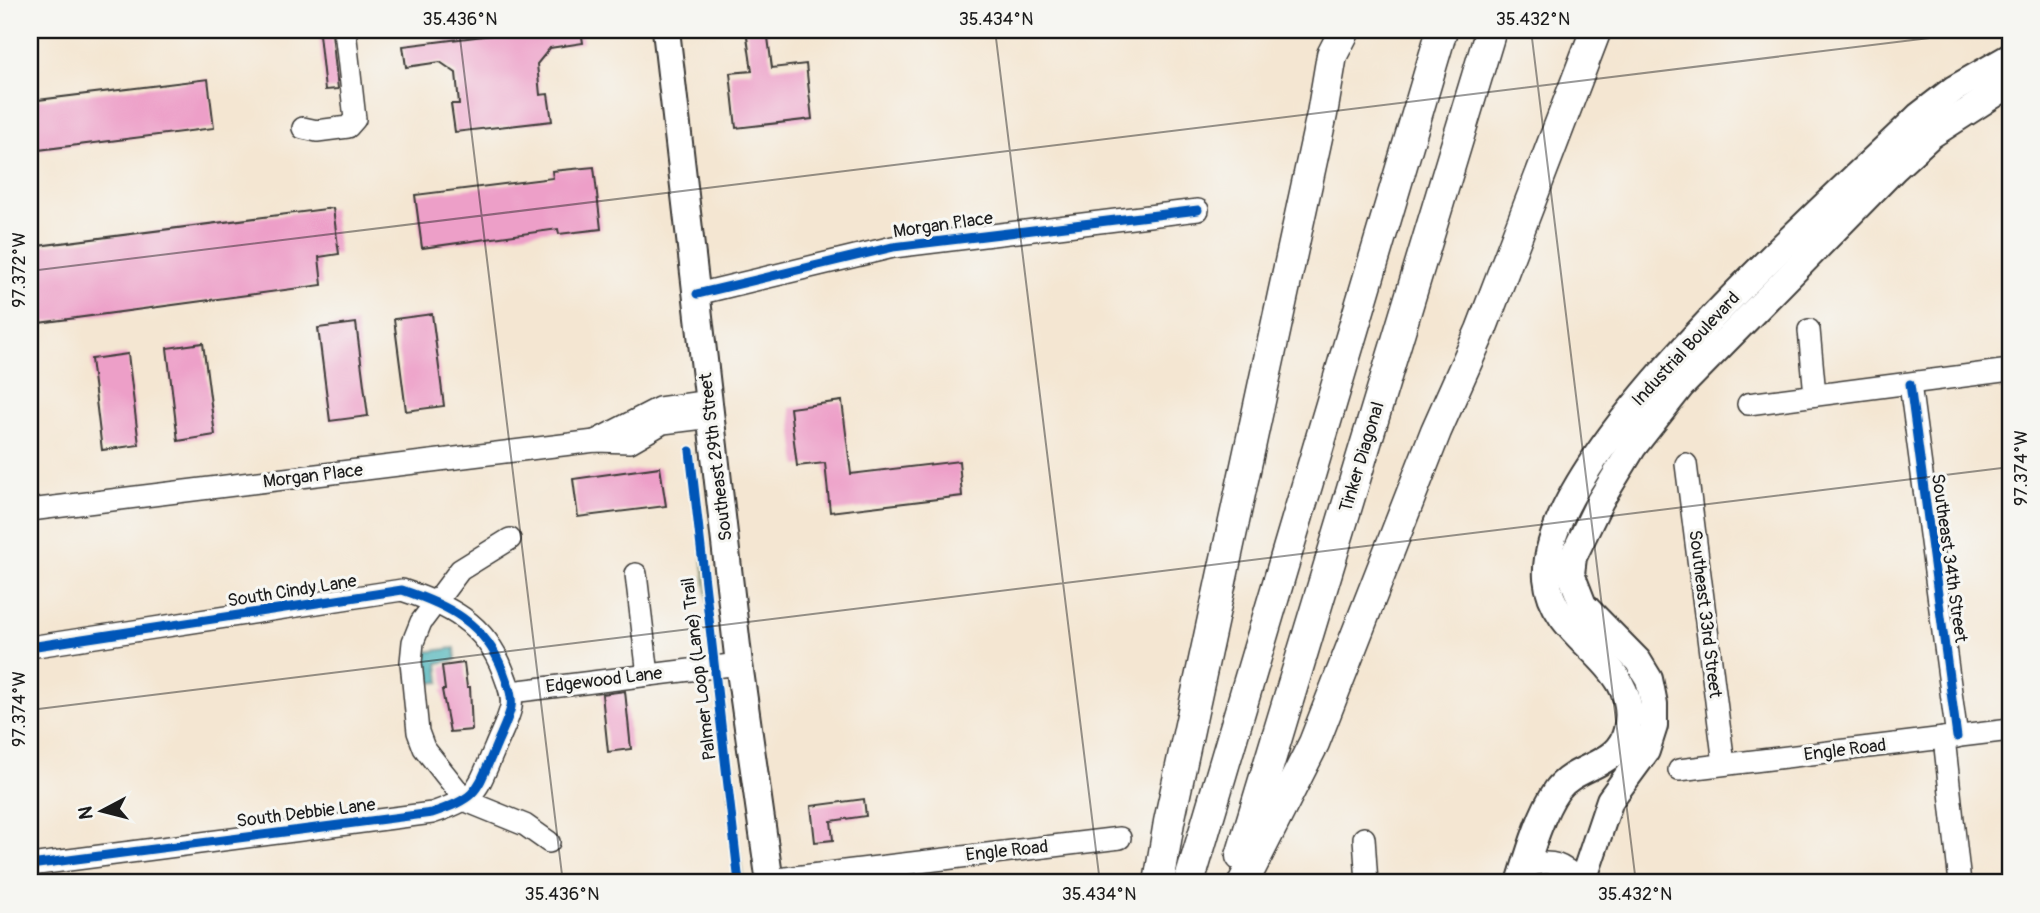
<svg xmlns="http://www.w3.org/2000/svg" width="2040" height="913" viewBox="0 0 2040 913" font-family="Pangolin,sans-serif">
<rect width="100%" height="100%" fill="#f6f6f2"/>
<filter id="ink" filterUnits="userSpaceOnUse"><feTurbulence type="fractalNoise" baseFrequency=".0143" numOctaves="2"/><feDisplacementMap in="SourceGraphic" scale="14" xChannelSelector="R" yChannelSelector="G"/><feConvolveMatrix kernelMatrix="1 2 1 2 8 2 1 2 1" color-interpolation-filters="sRGB"/></filter>
<filter id="wash" filterUnits="userSpaceOnUse"><feTurbulence type="fractalNoise" baseFrequency=".00686" numOctaves="4" result="noise"/><feDisplacementMap in="SourceGraphic" scale="28" xChannelSelector="R" yChannelSelector="G"/><feGaussianBlur stdDeviation="1.57" result="paint"/><feColorMatrix in="noise" values="0 0 0 0 0 0 0 0 0 0 0 0 0 0 0 0 0 1.4 0 .05"/><feComposite in="paint" operator="in"/></filter>
<g filter="url(#wash)">
<rect width="100%" height="100%" fill="#f4e6d2"/>
<path fill="#96c270" stroke="#596f46" stroke-width="2" d="M690,451L743,883H740Z"/>
<path fill="#3cadb5" stroke="#2c6468" stroke-width="2" d="M455,648L456,660L438,663L440,682L428,683L424,652Z"/>
<g id="blocks">
<g fill="#ed9fc8">
<path d="M531,30H581L583,43L550,48L537,64L540,95L548,94L552,121L455,132L451,104H459L456,73L440,62L406,67L403,46Z"/>
<path d="M746,30H767L772,68L806,64L812,119L736,128L730,73L752,71Z"/>
<path d="M332,33L338,89L325,90L319,34Z"/>
<path d="M208,79L214,128L30,151V101Z"/>
<path d="M594,167L601,229L559,234L558,229L422,248L415,195L553,178L552,171Z"/>
<path d="M333,208L339,254L319,257L322,285L31,324L30,247Z"/>
<path d="M432,314L444,406L406,411L394,319Z"/>
<path d="M356,323L368,416L330,421L318,328Z"/>
<path d="M203,343L215,435L178,441L167,348Z"/>
<path d="M128,354L139,445L102,450L91,359Z"/>
<path d="M842,401L851,474L959,461L962,496L830,512L825,463L797,466L790,408Z"/>
<path d="M660,467L666,506L578,517L573,479Z"/>
<path d="M464,663L467,687H470L472,730L450,732L442,690H445L442,666Z"/>
<path d="M625,691L631,749L608,752L602,694Z"/>
<path d="M864,799L866,816L831,821L833,840L815,842L811,806Z"/>
</g>
</g>
</g>
<g filter="url(#ink)">
<use href="#blocks" fill-opacity="0" stroke="#3c3a37" stroke-width="2"/>
<g fill="none" stroke-linecap="round" stroke-linejoin="round">
<defs>
<g id="minor">
<path d="M303,128L317,131L348,127L355,119L345,30"/>
<path d="M697,294L893,247L1198,210"/>
<path d="M1809,330L1815,395"/>
<path d="M1910,384L1957,737"/>
<path d="M1748,404L2010,370"/>
<path d="M595,441L659,408L710,401"/>
<path d="M1686,464L1724,764"/>
<path d="M30,510L595,441L630,442L663,423L712,417"/>
<path d="M510,539L460,570L421,622L413,642L411,662L418,732L424,748L466,801L525,825L549,842"/>
<path d="M636,574L648,675"/>
<path d="M30,647L402,590C448,605 485,623 503,671C507,683 513,694 511,707C508,721 500,735 495,748C476,792 479,797 432,813L30,865"/>
<path d="M511,692L739,664"/>
<path d="M1944,738L1960,883"/>
<path d="M1679,770L2010,730"/>
<path d="M1364,838L1367,883"/>
<path d="M1525,867C1552,858 1563,864 1582,883"/>
<path d="M769,880L1120,838"/>
</g>
<g id="major">
<path d="M666,30L739,664L770,883"/>
<path d="M1520,883C1528,857 1541,812 1557,790C1576,764 1619,767 1627,730C1642,660 1553,644 1547,578C1538,457 1832,202 1919,116L1954,89L2010,57"/>
<path d="M1582,883L1610,800L1646,751L1654,726V704L1649,679L1638,661L1583,605L1571,574L1573,557L1600,501L1633,447L1681,386L1894,169L1931,135L2010,84"/>
</g>
<g id="highway">
<path d="M1241,856L1491,30"/>
<path d="M1159,883L1169,822L1322,114L1332,55L1345,30"/>
<path d="M1189,883L1442,30"/>
<path d="M1243,883L1314,743L1436,431L1481,330L1596,30"/>
</g>
</defs>
<use href="#minor" stroke="#3c3a37" stroke-width="24"/>
<use href="#major" stroke="#3c3a37" stroke-width="30"/>
<use href="#highway" stroke="#3c3a37" stroke-width="33"/>
<use href="#minor" stroke="#fff" stroke-width="21"/>
<use href="#major" stroke="#fff" stroke-width="26"/>
<use href="#highway" stroke="#fff" stroke-width="30"/>
<defs>
<g id="cycleway">
<path d="M697,294L893,247L1198,210"/>
<path d="M1910,384L1957,737"/>
<path d="M690,451L739,883"/>
<path d="M30,647L402,590C448,605 485,623 503,671C507,683 513,694 511,707C508,721 500,735 495,748C476,792 479,797 432,813L30,865"/>
</g>
</defs>
<use href="#cycleway" stroke="#f6f6f2" stroke-width="13"/>
<use href="#cycleway" stroke="#0057b8" stroke-width="9"/>
</g>
</g>
<path fill="none" stroke="#1c1c1c" stroke-width="2" stroke-opacity="0.45" d="M459,30L563,883M995,30L1100,883M1531,30L1636,883M30,271L1995,30M30,710L2010,467"/>
<g text-anchor="middle" dominant-baseline="central" stroke-width="6" stroke-linejoin="round" paint-order="stroke">
<g font-size="18" fill="#1c1c1c" stroke="#f6f6f2">
<text transform="translate(943 225) rotate(-8)">Morgan Place</text>
<text transform="translate(1686 349) rotate(-47)">Industrial Boulevard</text>
<text transform="translate(716 457) rotate(-97)">Southeast 29th Street</text>
<text transform="translate(1362 457) rotate(-73)">Tinker Diagonal</text>
<text transform="translate(313 476) rotate(-7)">Morgan Place</text>
<text transform="translate(1949 558) rotate(82)">Southeast 34th Street</text>
<text transform="translate(292 591) rotate(-9)">South Cindy Lane</text>
<text transform="translate(1705 614) rotate(83)">Southeast 33rd Street</text>
<text transform="translate(699 669) rotate(-97)">Palmer Loop (Lane) Trail</text>
<text transform="translate(604 680) rotate(-7)">Edgewood Lane</text>
<text transform="translate(1845 750) rotate(-7)">Engle Road</text>
<text transform="translate(306 813) rotate(-7)">South Debbie Lane</text>
<text transform="translate(1007 851) rotate(-6)">Engle Road</text>
</g>
</g>
<rect width="2040" height="913" fill="none" stroke="#f6f6f2" stroke-width="77"/>
<g transform="translate(102 811) rotate(263)" stroke="#f6f6f2" stroke-width="5" paint-order="stroke">
<path d="M0-5L12 26L0 18L-12 26Z" fill="#1c1c1c"/>
<text y="-10" font-size="19" font-weight="bold" text-anchor="middle" fill="#1c1c1c">N</text>
</g>
<rect x="38" y="38" width="1964" height="836" fill="none" stroke="#1c1c1c" stroke-width="2.5"/>
<g font-size="18" text-anchor="middle" fill="#1c1c1c">
<text x="460" y="25">35.436°N</text>
<text x="996" y="25">35.434°N</text>
<text x="1533" y="25">35.432°N</text>
<text transform="translate(19 270) rotate(-90)" y="6">97.372°W</text>
<text transform="translate(2021 468) rotate(-90)" y="6">97.374°W</text>
<text transform="translate(19 709) rotate(-90)" y="6">97.374°W</text>
<text x="562" y="900">35.436°N</text>
<text x="1099" y="900">35.434°N</text>
<text x="1635" y="900">35.432°N</text>
</g>
</svg>
